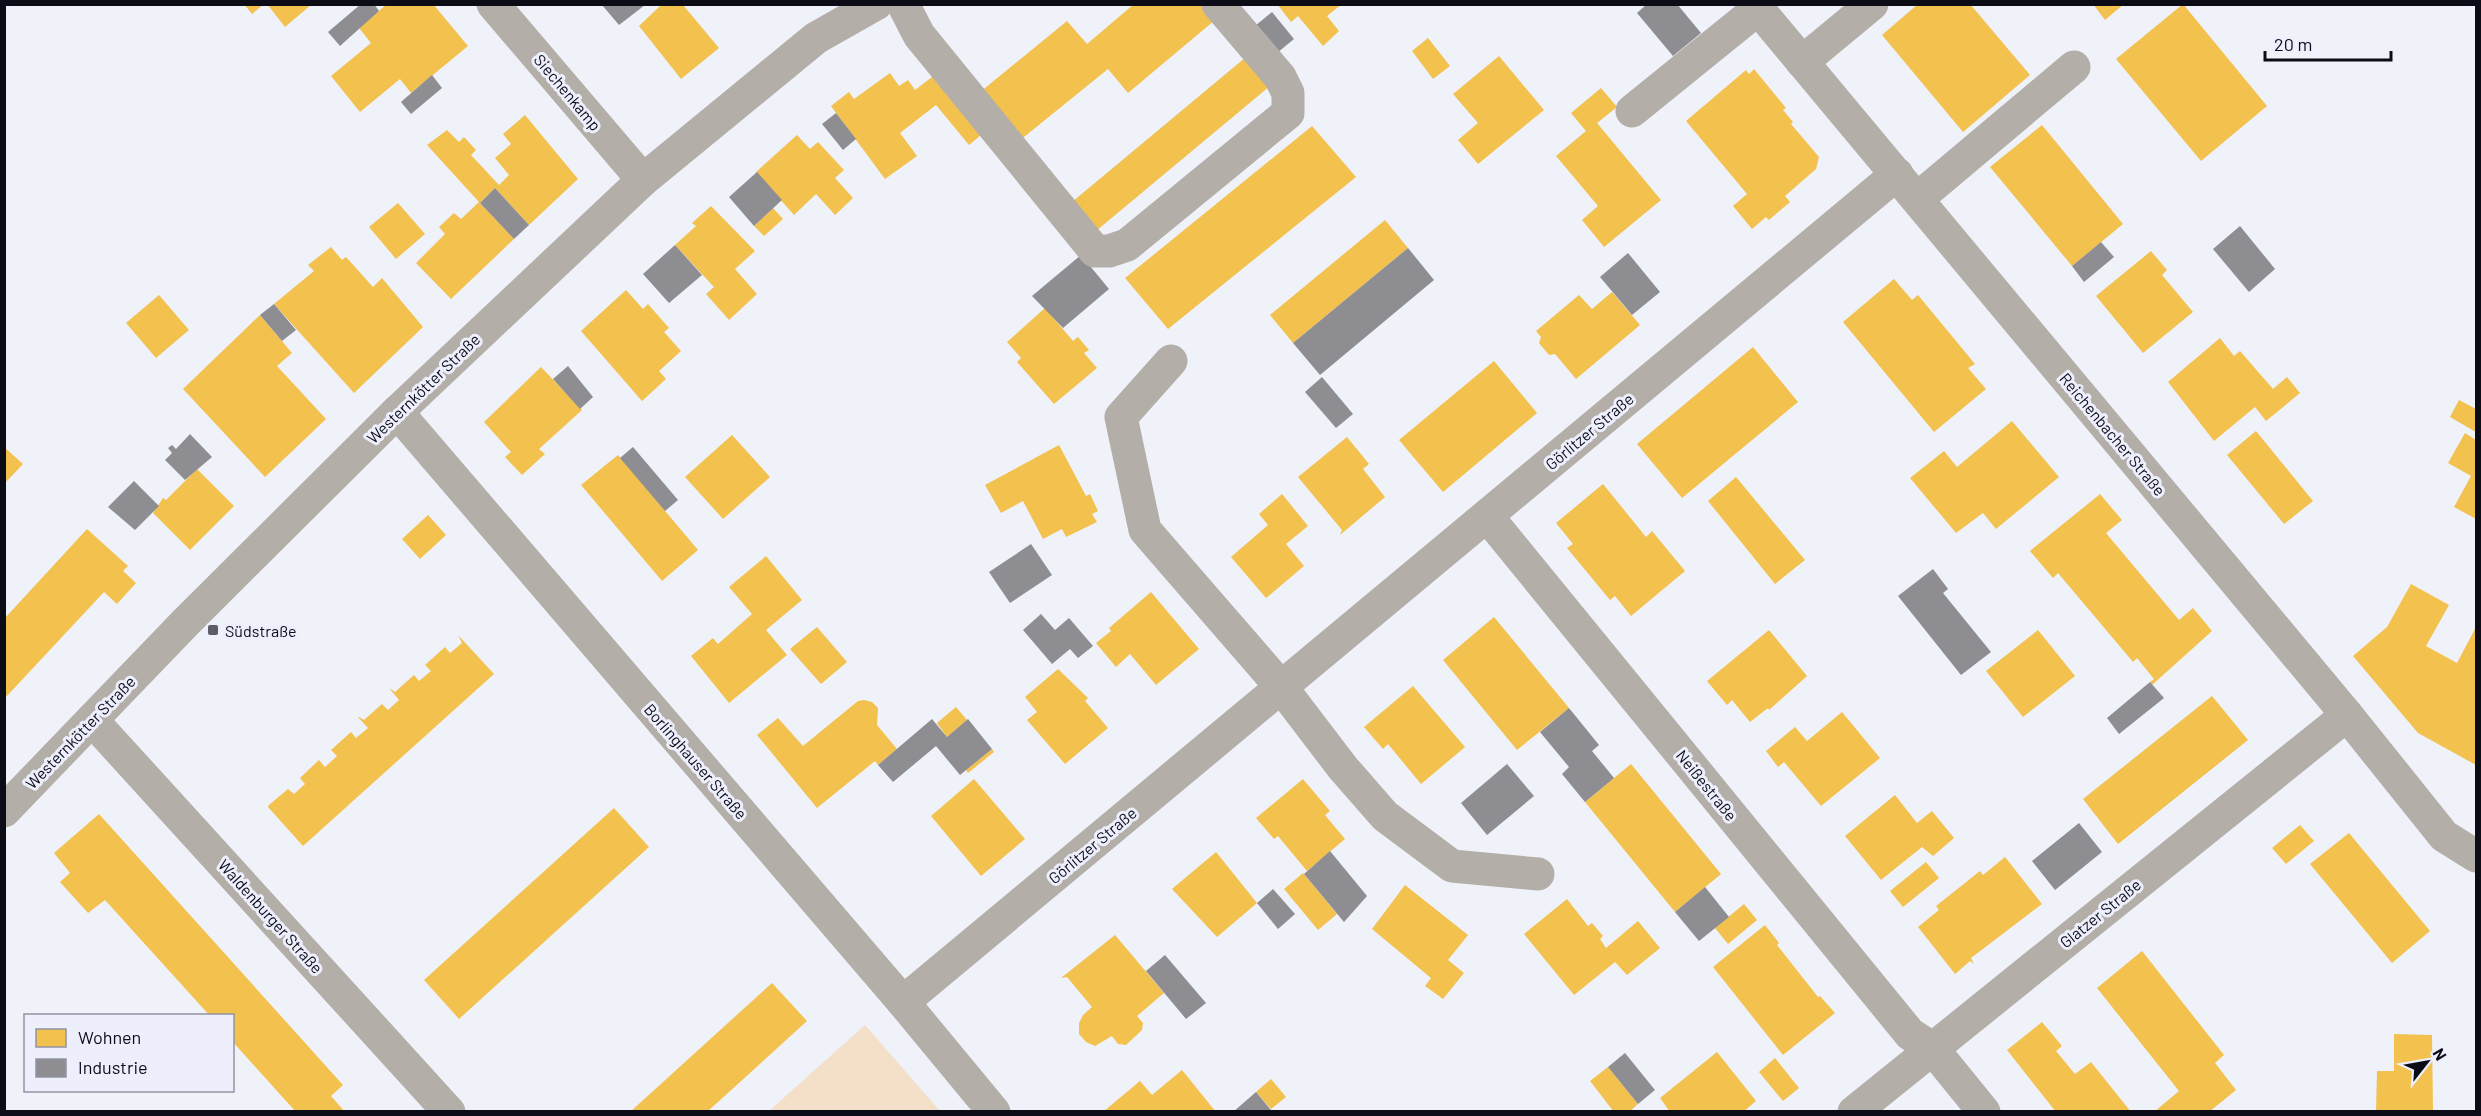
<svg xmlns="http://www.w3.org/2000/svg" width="2481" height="1116" viewBox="0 0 2481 1116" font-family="Barlow,sans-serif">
<rect width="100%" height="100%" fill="#f0f2fa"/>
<path fill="#f4dfc8" d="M865,1025L940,1111H769Z"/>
<g fill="#f2c14e">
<path d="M244,4H264L252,14Z"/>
<path d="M267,4H312L285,27Z"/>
<path d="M387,4H433L468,46L411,93L400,79L360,112L331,76L371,43L359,28Z"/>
<path d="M1134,4H1202L1215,20L1128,93L1108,69L1019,141L979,93L1067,21L1087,44Z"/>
<path d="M1277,4H1342L1327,16L1339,31L1323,46L1298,16L1291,22Z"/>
<path d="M1918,4H1970L2030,75L1963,132L1882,35Z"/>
<path d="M2093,4H2124L2105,20Z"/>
<path d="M2183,4L2267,106L2201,161L2116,59Z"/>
<path d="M661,5H683L719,48L681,79L639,26Z"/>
<path d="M1428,38L1450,66L1433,79L1412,51Z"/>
<path d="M1499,56L1544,110L1478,164L1458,140L1478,123L1453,94Z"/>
<path d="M1246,57L1270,86L1096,231L1072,202Z"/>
<path d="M1754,69L1786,108L1783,110L1793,122L1791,124L1819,157L1816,169L1785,196L1790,202L1769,220L1766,217L1752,229L1733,206L1747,194L1686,121L1746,70L1749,74Z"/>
<path d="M890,73L899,86L908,80L915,90L932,77L981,135L969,145L936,105L900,133L917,156L885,179L831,106L849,92L854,99Z"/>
<path d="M1601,88L1617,107L1597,123L1661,200L1604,247L1582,220L1598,206L1556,156L1586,131L1571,113Z"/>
<path d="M525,115L578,179L529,225L495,188L480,203L514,239L451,299L416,263L445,234L439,227L454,213L461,219L479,202L427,145L447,130L459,142L464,137L476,150L471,155L499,185L509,175L495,158L511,144L503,134Z"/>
<path d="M2042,125L2123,224L2072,266L1990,167Z"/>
<path d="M1312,126L1356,177L1168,329L1125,278Z"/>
<path d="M797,135L810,149L818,142L844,170L835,178L853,198L835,215L816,194L794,215L756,172Z"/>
<path d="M398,203L425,234L396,259L369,227Z"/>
<path d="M711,206L755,251L735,269L757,294L729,320L706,294L714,287L675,245L696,226L692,223Z"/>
<path d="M773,208L783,219L764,236L754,226Z"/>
<path d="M1385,220L1408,248L1293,343L1270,315Z"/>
<path d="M331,247L342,260L346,257L373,287L382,278L423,327L354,393L274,304L314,271L308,265Z"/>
<path d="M2151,251L2167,270L2162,275L2193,312L2143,353L2096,296Z"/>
<path d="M1894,279L1912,300L1918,295L1975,364L1968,368L1986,389L1934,432L1843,322Z"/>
<path d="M626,290L643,309L648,304L669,328L664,332L681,351L659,371L666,379L642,401L581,331Z"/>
<path d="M1612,292L1640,325L1576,379L1555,354L1549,355L1539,343L1541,337L1536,331L1579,295L1592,309Z"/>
<path d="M159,295L189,330L156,358L126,323Z"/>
<path d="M1045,308L1073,341L1078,337L1089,350L1084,353L1097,368L1054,404L1017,362L1021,358L1007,342Z"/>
<path d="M260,315L292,353L277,366L326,419L265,477L183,389Z"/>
<path d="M2220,338L2234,356L2240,351L2273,389L2287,377L2300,393L2266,421L2255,407L2214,441L2168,382Z"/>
<path d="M1753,347L1798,402L1682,498L1637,444Z"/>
<path d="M1494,361L1537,413L1443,492L1399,440Z"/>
<path d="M541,367L582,410L539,449L545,454L522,475L505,457L511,452L484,422Z"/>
<path d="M2459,400L2476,409V432L2450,417Z"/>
<path d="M2012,421L2059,477L1996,529L1983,513L1956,533L1910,478L1944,451L1957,467Z"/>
<path d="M2256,431L2313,501L2284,524L2227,455Z"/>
<path d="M2465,433L2476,440V519L2454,507L2471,476L2448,463Z"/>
<path d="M732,435L770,477L723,519L685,477Z"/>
<path d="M1347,437L1369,464L1363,469L1385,497L1340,535L1342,530L1298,477Z"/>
<path d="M1059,445L1086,496L1090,494L1098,511L1092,514L1097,522L1066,537L1062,529L1043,539L1023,501L1001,513L985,485Z"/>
<path d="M4,447L23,464L4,484Z"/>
<path d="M618,455L698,550L662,581L581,485Z"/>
<path d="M197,469L234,506L190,550L153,513L163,498L166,500Z"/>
<path d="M1736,477L1805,560L1775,584L1708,501Z"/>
<path d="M1603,484L1646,537L1652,531L1685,571L1631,616L1615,596L1610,600L1567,548L1573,544L1556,523Z"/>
<path d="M1282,494L1308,526L1286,544L1304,566L1266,598L1231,557L1268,525L1259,514Z"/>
<path d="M2100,494L2122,520L2106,533L2179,620L2193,608L2212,631L2152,685L2150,682L2154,679L2137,658L2133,662L2058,573L2053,578L2030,551Z"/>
<path d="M428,515L446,535L420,559L402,539Z"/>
<path d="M87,529L128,566L123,571L136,583L117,604L104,592L5,698V618Z"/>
<path d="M766,556L802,600L766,630L787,655L729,703L691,656L713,638L718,644L752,614L729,587Z"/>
<path d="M2411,584L2449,605L2426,646L2457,663L2476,627V765L2418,733L2353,656L2387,627Z"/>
<path d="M1151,592L1199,649L1156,685L1130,654L1116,667L1096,643L1111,631L1109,628Z"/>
<path d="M1494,617L1569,708L1517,750L1443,660Z"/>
<path d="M817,627L847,662L821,684L790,649Z"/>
<path d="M1769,630L1807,676L1769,710L1768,708L1750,722L1732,700L1727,705L1707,681Z"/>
<path d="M2038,630L2075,676L2023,717L1986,671Z"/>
<path d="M458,635L494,674L303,846L268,807L269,805L288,789L294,794L305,784L300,778L319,760L325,767L337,756L331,750L351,732L356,738L368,728L357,716L364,720L382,704L388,710L399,700L389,688L395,692L414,675L419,681L431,671L425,665L445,647L450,653L462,643Z"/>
<path d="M1058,669L1088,698L1085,701L1108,728L1065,764L1027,720L1037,712L1025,697Z"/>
<path d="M1413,686L1465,747L1421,784L1388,744L1383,749L1364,727Z"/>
<path d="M2212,696L2248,740L2118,844L2083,799Z"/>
<path d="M864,700L872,702L878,708L877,725L897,749L878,765L875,761L817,808L757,735L778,718L803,746L858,701Z"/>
<path d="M956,707L967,720L947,737L937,723Z"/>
<path d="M1842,712L1880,758L1821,806L1784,762L1778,767L1766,751L1795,727L1807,741Z"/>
<path d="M992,749L994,752L968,773L966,770Z"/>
<path d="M1631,764L1721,874L1675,912L1585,802Z"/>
<path d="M974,779L1025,839L981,876L931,816Z"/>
<path d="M1303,779L1330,811L1325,815L1345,839L1307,871L1278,836L1274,839L1256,818Z"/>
<path d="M1895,795L1917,823L1932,811L1954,838L1933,856L1922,847L1881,880L1845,836Z"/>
<path d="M614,808L649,847L459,1019L424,980Z"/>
<path d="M99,814L343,1085L331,1096L345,1112H296L232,1041V1016H210L105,900L88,913L60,882L70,873L54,853Z"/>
<path d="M2300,825L2314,841L2286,864L2272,848Z"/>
<path d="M2349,833L2430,931L2392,963L2310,864Z"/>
<path d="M1216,852L1257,903L1217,937L1172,889Z"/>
<path d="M2005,857L2042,904L1971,958L1974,964L1970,961L1955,974L1918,927L1939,910L1936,906L1980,871L1983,875Z"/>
<path d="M1926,862L1939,878L1903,907L1890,891Z"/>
<path d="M1303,873L1337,914L1318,930L1284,889Z"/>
<path d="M1405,885L1468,935L1448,960L1464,973L1443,999L1425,986L1431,978L1372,929Z"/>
<path d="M1567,899L1588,926L1592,923L1603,936L1600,939L1606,948L1638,921L1660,948L1627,975L1615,962L1574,995L1524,934Z"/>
<path d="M1744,904L1757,920L1728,944L1715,928Z"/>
<path d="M1765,925L1779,943L1777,945L1818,997L1820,996L1835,1013L1783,1055L1713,967Z"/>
<path d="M1115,935L1164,993L1137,1016L1143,1023L1142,1030L1126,1045L1118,1044L1112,1036L1095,1046L1086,1042L1079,1034V1023L1083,1015L1092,1007L1067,977L1061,978Z"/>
<path d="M2142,951L2224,1055L2215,1063L2236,1090L2209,1112H2154L2179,1091L2097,988Z"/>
<path d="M772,983L807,1021L707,1112H630Z"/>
<path d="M2042,1022L2062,1046L2056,1051L2075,1074L2091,1062L2131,1112H2056L2007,1050Z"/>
<path d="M2394,1034L2432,1035L2433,1112H2376L2377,1071H2394Z"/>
<path d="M1717,1052L1756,1101L1743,1112H1670L1660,1098Z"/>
<path d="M1775,1058L1799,1088L1783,1101L1759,1072Z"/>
<path d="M1608,1067L1638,1104L1629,1112H1614L1590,1081Z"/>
<path d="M1182,1070L1216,1112H1103L1140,1081L1152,1095Z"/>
<path d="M1271,1079L1286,1097L1271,1109L1256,1092Z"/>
</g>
<g fill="#8d8d92">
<path d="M361,4H374L379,11L340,46L328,32Z"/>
<path d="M1647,4H1677L1701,33L1673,56L1637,13Z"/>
<path d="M602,5H645L619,25Z"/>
<path d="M1272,12L1294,39L1277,53L1255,26Z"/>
<path d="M432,75L442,88L411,114L401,102Z"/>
<path d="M836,113L856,139L843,150L822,124Z"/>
<path d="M757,172L782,200L754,226L729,197Z"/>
<path d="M495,188L529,225L514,239L480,203Z"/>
<path d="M2240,226L2275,269L2249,292L2213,249Z"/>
<path d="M2101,242L2114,257L2084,282L2072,266Z"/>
<path d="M675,245L702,275L669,303L643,274Z"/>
<path d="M1408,248L1434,280L1320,375L1293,343Z"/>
<path d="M1628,253L1660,292L1632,315L1600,277Z"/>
<path d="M1081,255L1109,289L1063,328L1032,296Z"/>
<path d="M274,304L296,330L282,341L260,315Z"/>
<path d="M568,366L593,397L580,409L553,379Z"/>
<path d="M1322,377L1353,414L1336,428L1305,392Z"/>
<path d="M190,434L212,457L185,480L165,460L172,453L168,448L172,445L176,449Z"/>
<path d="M633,447L678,500L665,511L620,458Z"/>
<path d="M134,481L159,506L135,530L108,507Z"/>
<path d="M1031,544L1052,575L1010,603L989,572Z"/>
<path d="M1933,569L1948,589L1943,593L1991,652L1961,675L1898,596Z"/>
<path d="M1041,614L1055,630L1069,618L1093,646L1078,658L1070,649L1052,664L1023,630Z"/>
<path d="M2150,682L2164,698L2119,734L2107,718Z"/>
<path d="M1569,708L1599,745L1592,751L1614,778L1585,802L1562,774L1569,767L1540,732Z"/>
<path d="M932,719L947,737L968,719L992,749L960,775L936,746L893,782L878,765Z"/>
<path d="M1507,764L1534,796L1487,835L1461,803Z"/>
<path d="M2079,823L2102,852L2055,890L2032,861Z"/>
<path d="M1330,851L1367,896L1344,922L1304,874Z"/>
<path d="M1705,887L1729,917L1699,941L1675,912Z"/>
<path d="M1273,889L1295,914L1278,929L1257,903Z"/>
<path d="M1165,955L1206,1003L1186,1019L1146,971Z"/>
<path d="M1625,1053L1655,1090L1638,1104L1608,1067Z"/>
<path d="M1256,1092L1271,1110L1233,1112Z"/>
</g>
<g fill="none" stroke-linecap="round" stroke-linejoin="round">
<g stroke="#b4aea8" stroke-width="33">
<path d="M493,4L643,180"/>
<path d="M903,4L919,35L1095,251H1109L1127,245L1288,113V93L1280,77L1218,4"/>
<path d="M1754,4L2347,715L2444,836L2476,856"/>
<path d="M1802,62L1872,4"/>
<path d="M1632,111L1758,9"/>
<path d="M1917,199L2074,67"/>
<path d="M1171,361L1121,417L1145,530L1282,688L1343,768L1385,816L1452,866L1538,874"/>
<path d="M397,412L903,1002L994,1112"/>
<path d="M1487,516L1910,1034L1932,1048L1984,1112"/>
<path d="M92,720L449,1112"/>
<path d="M4,811L185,623L397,412L643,180L816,38L876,4"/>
<path d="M903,1002L1897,174"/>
<path d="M1854,1112L2347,715"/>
</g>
</g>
<rect fill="#5c5c66" stroke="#edeffd" stroke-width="2" x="207" y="624" width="12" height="12" rx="3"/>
<g text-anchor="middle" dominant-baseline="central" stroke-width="6" stroke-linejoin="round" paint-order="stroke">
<g font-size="16" fill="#0c0c17" stroke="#edeffd">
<text transform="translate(568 92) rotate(50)">Siechenkamp</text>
<text transform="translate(423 388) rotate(-44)">Westernkötter Straße</text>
<text transform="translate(1589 431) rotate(-40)">Görlitzer Straße</text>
<text transform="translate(2113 434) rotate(50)">Reichenbacher Straße</text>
<text transform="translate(80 732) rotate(-46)">Westernkötter Straße</text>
<text transform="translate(696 761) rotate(49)">Borlinghauser Straße</text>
<text transform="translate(1707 785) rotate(51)">Neißestraße</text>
<text transform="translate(1092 845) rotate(-40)">Görlitzer Straße</text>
<text transform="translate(2100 913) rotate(-39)">Glatzer Straße</text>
<text transform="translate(271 916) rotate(48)">Waldenburger Straße</text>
</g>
<g font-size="16" fill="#0c0c17" stroke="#edeffd" text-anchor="start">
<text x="225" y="630">Südstraße</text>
</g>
</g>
<rect width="2481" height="1116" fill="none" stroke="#0c0c17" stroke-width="12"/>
<rect x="24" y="1014" width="210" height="78" fill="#edeffd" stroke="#9394a1" stroke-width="1.5"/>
<rect x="36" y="1029" width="30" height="18" fill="#f2c14e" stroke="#9394a1" stroke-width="1.5"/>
<text x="78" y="1044" font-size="18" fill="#0c0c17">Wohnen</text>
<rect x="36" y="1059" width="30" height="18" fill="#8d8d92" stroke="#9394a1" stroke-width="1.5"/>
<text x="78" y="1074" font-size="18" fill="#0c0c17">Industrie</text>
<g transform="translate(2427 1062) rotate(59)" stroke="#edeffd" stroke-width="4.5" paint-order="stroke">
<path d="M0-4.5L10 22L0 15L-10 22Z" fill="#0c0c17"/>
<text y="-9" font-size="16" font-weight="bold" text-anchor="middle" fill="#0c0c17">N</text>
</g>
<path d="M2265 51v9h126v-9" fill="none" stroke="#0c0c17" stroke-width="3"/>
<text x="2274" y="51" font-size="18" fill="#0c0c17" stroke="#edeffd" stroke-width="4.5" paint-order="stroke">20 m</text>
</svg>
